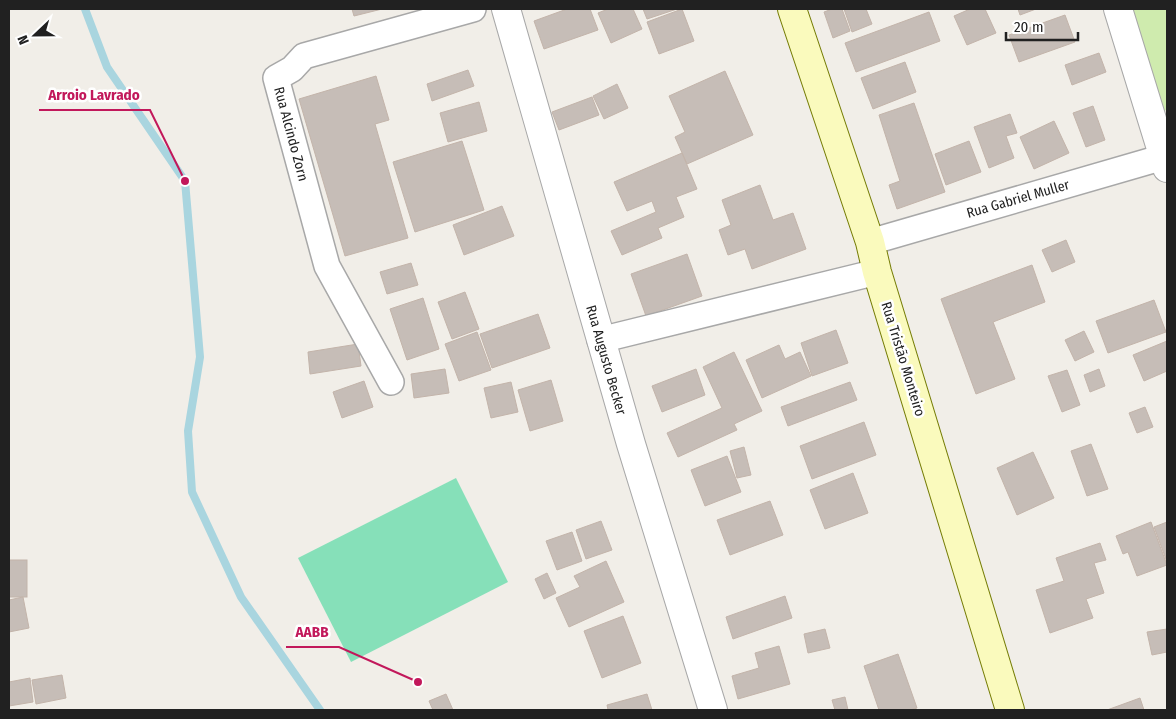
<svg xmlns="http://www.w3.org/2000/svg" width="1176" height="719" viewBox="0 0 1176 719" font-family="'Fira Sans Condensed',sans-serif">
<rect width="100%" height="100%" fill="#f1eee8"/>
<path fill="#cfebae" d="M1128,9H1167V110L1161,111Z"/>
<path fill="#86e0b9" d="M456,478L508,582L351,662L298,558Z"/>
<g fill="none" stroke-linecap="round" stroke-linejoin="round">
<path stroke="#a9d5df" stroke-width="8" d="M85,9L107,67L185,181L200,357L188,431L192,492L241,597L320,710"/>
</g>
<g fill="#c6bdb7" stroke="#c3b4aa">
<path d="M352,9H382L354,16Z"/>
<path d="M567,9H590L598,30L544,49L534,21Z"/>
<path d="M608,9H633L642,29L611,43L598,13Z"/>
<path d="M643,9H677L647,19Z"/>
<path d="M682,9L694,41L659,54L647,22Z"/>
<path d="M832,9H842L850,31L833,38L824,12Z"/>
<path d="M844,9H866L872,24L852,32Z"/>
<path d="M970,9H985L996,33L967,45L954,16Z"/>
<path d="M1018,9H1036L1020,15Z"/>
<path d="M929,12L940,41L856,72L845,43Z"/>
<path d="M1065,15L1075,42L1019,62L1009,35Z"/>
<path d="M1099,53L1106,72L1072,85L1065,65Z"/>
<path d="M905,62L916,92L873,109L861,78Z"/>
<path d="M468,70L474,86L432,101L427,84Z"/>
<path d="M725,71L753,135L687,164L675,137L685,132L669,96Z"/>
<path d="M376,76L389,120L375,124L408,238L345,256L299,99Z"/>
<path d="M617,84L628,108L604,119L593,96Z"/>
<path d="M592,97L599,115L559,130L552,112Z"/>
<path d="M479,102L487,131L448,142L440,113Z"/>
<path d="M914,103L945,192L897,209L889,185L900,181L879,115Z"/>
<path d="M1093,106L1105,140L1086,147L1073,113Z"/>
<path d="M1010,114L1017,133L1006,136L1014,158L989,168L974,127Z"/>
<path d="M1054,121L1069,153L1034,169L1020,137Z"/>
<path d="M462,141L484,210L415,232L393,162Z"/>
<path d="M969,141L981,172L946,185L935,154Z"/>
<path d="M682,153L697,189L676,197L684,217L658,228L662,238L622,255L611,231L656,212L652,201L627,211L614,182Z"/>
<path d="M760,185L773,220L793,213L806,249L752,269L745,249L728,255L719,230L731,225L722,200Z"/>
<path d="M502,206L514,236L464,255L453,225Z"/>
<path d="M1066,240L1075,262L1052,272L1042,250Z"/>
<path d="M687,254L702,296L646,316L631,274Z"/>
<path d="M411,263L418,285L387,294L380,272Z"/>
<path d="M1032,265L1045,302L993,322L1015,379L976,394L941,299Z"/>
<path d="M465,292L479,329L452,339L438,302Z"/>
<path d="M423,298L439,349L407,360L390,309Z"/>
<path d="M1154,300L1166,332L1108,353L1096,321Z"/>
<path d="M538,314L550,348L492,368L480,334Z"/>
<path d="M836,330L848,363L812,376L801,343Z"/>
<path d="M1084,331L1094,352L1075,361L1065,340Z"/>
<path d="M477,332L491,370L459,381L445,344Z"/>
<path d="M1167,341V371L1144,381L1133,355Z"/>
<path d="M358,344L361,366L310,374L308,352Z"/>
<path d="M779,345L785,359L800,352L811,376L762,398L746,360Z"/>
<path d="M734,352L762,411L734,424L737,430L678,457L667,433L722,408L703,367Z"/>
<path d="M445,369L449,393L414,398L411,374Z"/>
<path d="M696,369L705,395L662,412L652,386Z"/>
<path d="M1099,369L1105,386L1090,392L1084,375Z"/>
<path d="M1067,370L1080,405L1062,412L1048,376Z"/>
<path d="M551,380L563,421L530,431L518,390Z"/>
<path d="M364,381L373,407L342,418L333,392Z"/>
<path d="M511,382L518,412L491,418L484,388Z"/>
<path d="M850,382L857,400L788,426L781,407Z"/>
<path d="M1145,407L1153,427L1137,433L1129,413Z"/>
<path d="M864,422L876,455L812,479L800,446Z"/>
<path d="M1091,444L1108,489L1087,496L1071,451Z"/>
<path d="M744,447L751,475L737,478L730,451Z"/>
<path d="M1033,452L1054,498L1017,515L997,468Z"/>
<path d="M727,456L741,492L705,506L691,470Z"/>
<path d="M853,473L868,513L825,529L810,490Z"/>
<path d="M770,501L783,535L730,555L717,520Z"/>
<path d="M601,521L612,550L586,559L576,530Z"/>
<path d="M1151,522L1167,565L1137,576L1128,552L1123,554L1116,536Z"/>
<path d="M1167,522V562L1154,527Z"/>
<path d="M572,532L582,561L557,570L546,541Z"/>
<path d="M1100,543L1106,560L1094,563L1104,593L1086,599L1093,618L1050,633L1036,590L1064,581L1056,558Z"/>
<rect x="9" y="560" width="18" height="37"/>
<path d="M606,561L624,602L569,627L556,598L580,587L574,576Z"/>
<path d="M547,573L556,593L544,599L535,579Z"/>
<path d="M785,596L792,618L733,639L726,617Z"/>
<path d="M23,597L29,628L9,632V600Z"/>
<path d="M623,616L641,663L602,678L584,631Z"/>
<path d="M825,629L830,648L808,653L804,634Z"/>
<path d="M1167,629V652L1152,655L1147,632Z"/>
<path d="M779,646L790,684L738,699L732,676L759,668L755,653Z"/>
<path d="M898,654L917,708L910,710H879L864,666Z"/>
<path d="M62,675L66,698L36,704L32,680Z"/>
<path d="M30,678L33,702L9,706V682Z"/>
<path d="M446,694L453,710H433L429,701Z"/>
<path d="M647,694L652,710H608L607,705Z"/>
<path d="M845,697L848,710H835L832,700Z"/>
<path d="M1140,698L1144,710H1107Z"/>
</g>
<g fill="none" stroke-linecap="round" stroke-linejoin="round">
<defs>
<g id="minor">
<path d="M870,242L1167,156"/>
<path d="M600,340L877,272"/>
<path d="M391,382L327,266L276,78L292,69L304,56L473,9"/>
</g>
<g id="tertiary">
<path d="M506,9L631,444L713,710"/>
<path d="M1118,9L1167,168"/>
</g>
<path id="secondary" d="M792,9L870,242L877,272L1010,710"/>
</defs>
<use href="#minor" stroke="#a8a8a8" stroke-width="28"/>
<use href="#tertiary" stroke="#a8a8a8" stroke-width="30"/>
<use href="#secondary" stroke="#757c05" stroke-width="30"/>
<use href="#minor" stroke="#fff" stroke-width="25"/>
<use href="#tertiary" stroke="#fff" stroke-width="28"/>
<use href="#secondary" stroke="#fafabd" stroke-width="28"/>
</g>
<g text-anchor="middle" dominant-baseline="central" stroke-width="5" stroke-linejoin="round" paint-order="stroke">
<g font-size="14" fill="#212121" stroke="#fff">
<text transform="translate(291 134) rotate(75)">Rua Alcindo Zorn</text>
<text transform="translate(1018 199) rotate(-16)">Rua Gabriel Muller</text>
<text transform="translate(903 359) rotate(73)">Rua Tristão Monteiro</text>
<text transform="translate(606 360) rotate(74)">Rua Augusto Becker</text>
</g>
</g>
<path fill="none" stroke="#c2185b" stroke-width="2" d="M185 181L150 110H39M418 682L339 647H286"/>
<g fill="#c2185b" stroke="#fff" stroke-width="2">
<circle cx="185" cy="181" r="5"/>
<circle cx="418" cy="682" r="5"/>
</g>
<g font-size="15" text-anchor="middle" font-weight="bold" fill="#c2185b" stroke="#fff" stroke-width="5" stroke-linejoin="round" paint-order="stroke">
<text x="94" y="100">Arroio Lavrado</text>
<text x="312" y="637">AABB</text>
</g>
<rect width="1176" height="719" fill="none" stroke="#212121" stroke-width="20"/>
<g transform="translate(35 35) rotate(248)" stroke="#ffffff" stroke-width="4" paint-order="stroke">
<path d="M0-4L9 19L0 12L-9 19Z" fill="#212121"/>
<text y="-8" font-size="14" font-weight="bold" text-anchor="middle" fill="#212121">N</text>
</g>
<path d="M1006 32v8h72v-8" fill="none" stroke="#212121" stroke-width="2.5"/>
<text x="1014" y="32" font-size="15" fill="#212121" stroke="#ffffff" stroke-width="4" paint-order="stroke">20 m</text>
</svg>
